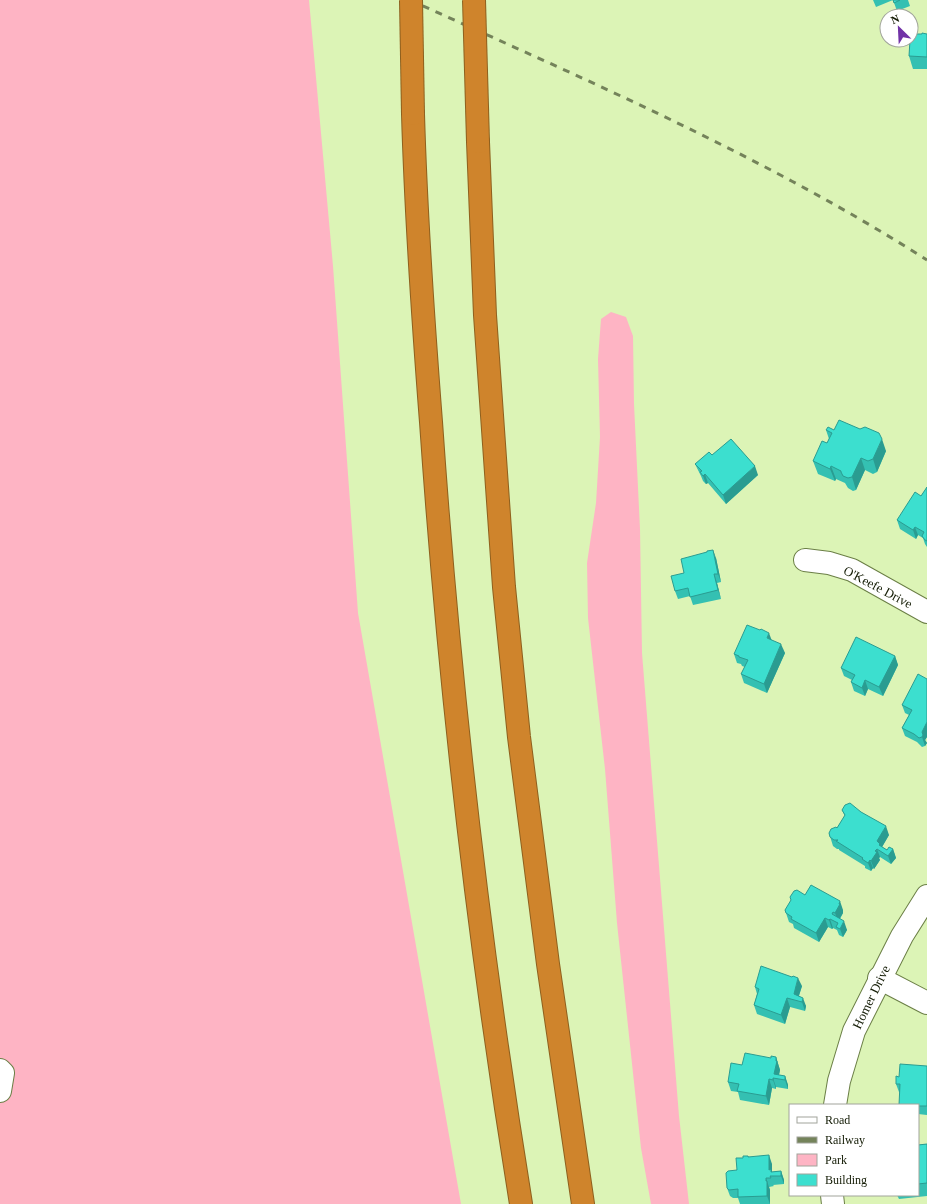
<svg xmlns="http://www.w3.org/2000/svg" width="927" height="1204" viewBox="0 0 927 1204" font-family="'Times New Roman',serif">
<rect width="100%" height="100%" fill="#dcf4b6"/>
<g fill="#feb4c4">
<path d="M0,0H309L333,266L358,613L461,1204H0Z"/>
<path d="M611,312L626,317L633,336L634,404L640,529L642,653L679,1116L689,1204H651L641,1148L617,923L605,769L588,618L587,563L596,503L600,437L598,359L601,319Z"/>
</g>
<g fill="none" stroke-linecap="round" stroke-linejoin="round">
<defs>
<g id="minor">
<path d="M805,560L829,563L852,570L927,612"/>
<path d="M879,978L927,1003"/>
<path d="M0,1070L3,1073L0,1091"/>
<path d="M835,1105L839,1081L854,1031L902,936L927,896"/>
<path d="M832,1195L833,1204"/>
</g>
<g id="highway">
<path d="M413,114C416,217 423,319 431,422C449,684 479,945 521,1204"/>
<path d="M478,142L485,315L504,587L519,737L548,964L583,1204"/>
</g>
</defs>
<use href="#minor" stroke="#6b7f46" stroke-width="24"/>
<use href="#highway" stroke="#8e601e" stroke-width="24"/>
<use href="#minor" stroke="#fff" stroke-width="22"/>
<use href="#highway" stroke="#cf842c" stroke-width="22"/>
<path stroke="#74835a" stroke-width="3" stroke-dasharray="7 7" stroke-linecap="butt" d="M410,0C586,80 764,156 927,260"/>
<defs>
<g id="highway-bridge">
<path d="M411,0L413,114"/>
<path d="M474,0L478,142"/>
</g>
</defs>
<use href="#highway-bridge" stroke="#8e601e" stroke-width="24" stroke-linecap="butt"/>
<use href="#highway-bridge" stroke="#cf842c" stroke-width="22"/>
</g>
<g fill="#34c0b2">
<path d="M873,0H908L910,6L897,11L893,0L876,7Z"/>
<path d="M922,34H927V69H913L909,56Z"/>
<path d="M826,430L886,451L877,472L873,474L865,470L856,490L853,491L848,488L845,483L836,479L835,481L818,474L813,461L827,443L829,439Z"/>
<path d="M712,455L758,475L726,504L708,483L706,484L703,481L701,476L695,464Z"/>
<path d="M927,487V547L925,544L923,538L918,535L916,539L900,529L897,520L921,496Z"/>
<path d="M716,558L721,582L717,583L721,599L693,605L690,596L678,599L675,591L684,573Z"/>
<path d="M771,640L785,653L767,693L744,683L741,674L745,667L742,666L741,664L737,663L734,654Z"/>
<path d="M895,656L898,665L883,696L868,689L865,696L854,691L851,682L852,680L844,676L841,668Z"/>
<path d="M927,679V737L925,740L927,743L925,746L922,747L917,742L905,736L902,728L909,715L905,713L902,705Z"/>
<path d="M842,810L889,835L882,847L887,850L893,849L896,858L891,864L880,857L879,858L880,860L874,869L873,868L871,871L865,868V866L839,850V849H837L833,846L829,833L837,828L845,816Z"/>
<path d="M805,895L843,910V913L840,919L847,930L843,937L839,935L837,930L833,928L832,929L828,927L819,942L794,928L793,924L789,922L785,910Z"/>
<path d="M802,986L799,996L806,1006L805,1011L790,1007L785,1024L757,1014L754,1005L757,994L755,987Z"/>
<path d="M776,1057L780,1070L779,1075L785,1076L788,1085V1089L776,1087V1089L772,1088L769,1105L740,1100L738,1092L731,1091L728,1082L742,1065Z"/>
<path d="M927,1066V1115L918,1114V1105L899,1092L896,1084L899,1077Z"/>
<path d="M927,1144V1196L899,1199L897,1195H918V1145Z"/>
<path d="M748,1156L749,1157L772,1164V1172L781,1171L784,1180V1184L773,1185L774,1186L769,1187L770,1190V1204H740L738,1198H733L730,1196L727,1188L743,1158Z"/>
</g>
<g fill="#2a9c91">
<path d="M882,439L886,451L877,472L873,459Z"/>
<path d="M861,458L865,470L856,490L852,477Z"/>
<path d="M755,466L758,475L726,504L723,495Z"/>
<path d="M831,466L836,479L835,481L830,469Z"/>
<path d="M705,474L708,483L706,484L703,476Z"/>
<path d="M915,527L918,535L916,539L913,530Z"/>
<path d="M713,550L716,558L721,582L718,574Z"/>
<path d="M714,574L717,583L721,599L718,590Z"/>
<path d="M769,633L772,641L767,638Z"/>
<path d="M781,644L785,653L767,693L764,684Z"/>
<path d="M895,656L898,665L883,696L879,687Z"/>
<path d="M865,680L868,689L865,696L862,688Z"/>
<path d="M927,722V737L925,740L927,743L925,746L922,737V732Z"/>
<path d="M886,826L889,835L882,847L884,852L877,841Z"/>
<path d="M877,849L880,857L879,858L880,860L874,869L871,861Z"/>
<path d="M893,849L896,858L891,864L888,856Z"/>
<path d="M870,860L873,868L871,871L868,863Z"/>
<path d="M840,901L843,910V913L838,921L835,913Z"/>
<path d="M825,918L828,927L819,942L816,933Z"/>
<path d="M830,919L833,928L832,929L829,920Z"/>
<path d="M844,921L847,930L843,937L840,929Z"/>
<path d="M798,978L802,986L797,1001L794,994Z"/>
<path d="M787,998L790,1007L785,1024L781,1015Z"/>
<path d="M803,998L806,1006L805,1011L802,1002Z"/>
<path d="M776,1057L780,1070L778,1079L774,1074Z"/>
<path d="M785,1076L788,1085V1089L785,1080Z"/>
<path d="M773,1078L776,1087V1089L773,1080Z"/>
<path d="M769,1079L772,1088L769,1105L766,1096Z"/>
<path d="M769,1155L772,1164V1173L769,1170Z"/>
<path d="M781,1171L784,1180V1184L781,1176Z"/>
<path d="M766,1178L770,1190V1204L767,1196Z"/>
</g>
<g fill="#3cdfcf" stroke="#2a9c91">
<path d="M893,0H900L894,3Z"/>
<path d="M922,33L927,34V57L909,56L910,40H911V34H922Z"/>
<path d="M839,420L860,429L865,427L879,433L882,439L873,459L868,461L861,458L852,477L848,478L843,476L841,472V471L831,466L830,469L813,461L822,441L827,443L832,433L826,430L828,427L834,430Z"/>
<path d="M731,439L755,466L723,495L705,474L703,476L700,472L702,471L695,464L709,452L712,455Z"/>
<path d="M927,487V541L925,540L922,536L924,532L915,527L913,530L897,520L915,492L921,496Z"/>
<path d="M713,550L718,574H714L718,590L690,597L688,588L675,591L671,576L684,573L681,559L707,552V551Z"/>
<path d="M747,625L760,630L761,629L769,633L767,638L781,644L764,684L741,674L748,660L739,657V656L734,654Z"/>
<path d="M856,637L895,656L879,687L865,680L862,688L851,682L855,675L841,668Z"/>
<path d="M918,674L927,679V722L922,732L923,735L922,737L919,738L914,734L902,728L912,710L902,705Z"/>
<path d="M850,803L861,812L886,826L877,841L880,844L879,845L887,850L889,847L893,849L888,856L877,849L875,851L877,852L871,861L870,860L868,863L862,859L863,858L836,841L838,840H834L830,837L829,833L831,829L836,827L837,828L845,815L842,810L845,805Z"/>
<path d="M811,885L840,901L839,904H840L835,913L833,912L832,914L844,921L840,929L836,927L838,923L830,919L829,920L825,918L816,933L791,919L792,917L786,913L785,910L791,900L790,897L794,891L797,890L805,895Z"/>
<path d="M761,966L792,977L793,976L798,978L794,994L803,998L802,1002L787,998L781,1015L754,1005L759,989L755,987Z"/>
<path d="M745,1053L771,1058V1056L776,1057V1061H777L774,1074L785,1076V1080L773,1078V1080L769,1079L766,1096L737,1091L739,1084L728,1082L731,1063L742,1065Z"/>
<path d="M900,1064L927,1066V1106H918V1105H899L900,1084H896V1076L899,1077Z"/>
<path d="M927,1144V1183L918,1184V1145Z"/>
<path d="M769,1155V1170L771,1169V1172L781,1171V1176H770L771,1178H766V1181H767V1196L738,1197V1189L729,1190L727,1188L726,1173L728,1171L737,1170L736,1158H743V1156H748V1157Z"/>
</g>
<g text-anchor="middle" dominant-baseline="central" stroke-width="4" stroke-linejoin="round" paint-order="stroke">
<g font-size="13" fill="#141c05" stroke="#fff">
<text transform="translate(878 587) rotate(28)">O'Keefe Drive</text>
<text transform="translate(871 997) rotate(-64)">Homer Drive</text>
</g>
</g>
<rect x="789" y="1104" width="130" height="92" fill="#ffffff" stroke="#a1a49b"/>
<rect x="797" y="1117" width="20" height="6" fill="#ffffff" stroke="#a1a49b"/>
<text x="825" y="1124" font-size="12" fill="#141c05">Road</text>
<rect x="797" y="1137" width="20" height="6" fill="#74835a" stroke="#a1a49b"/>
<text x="825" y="1144" font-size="12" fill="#141c05">Railway</text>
<rect x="797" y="1154" width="20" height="12" fill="#feb4c4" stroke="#a1a49b"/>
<text x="825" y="1164" font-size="12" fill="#141c05">Park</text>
<rect x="797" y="1174" width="20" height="12" fill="#3cdfcf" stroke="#a1a49b"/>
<text x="825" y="1184" font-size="12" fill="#141c05">Building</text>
<g transform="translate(899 28) rotate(336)"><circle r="19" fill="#ffffff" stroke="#a1a49b"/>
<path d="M0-3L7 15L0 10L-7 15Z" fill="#7132a7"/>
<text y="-6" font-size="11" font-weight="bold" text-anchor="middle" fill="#141c05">N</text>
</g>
</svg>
